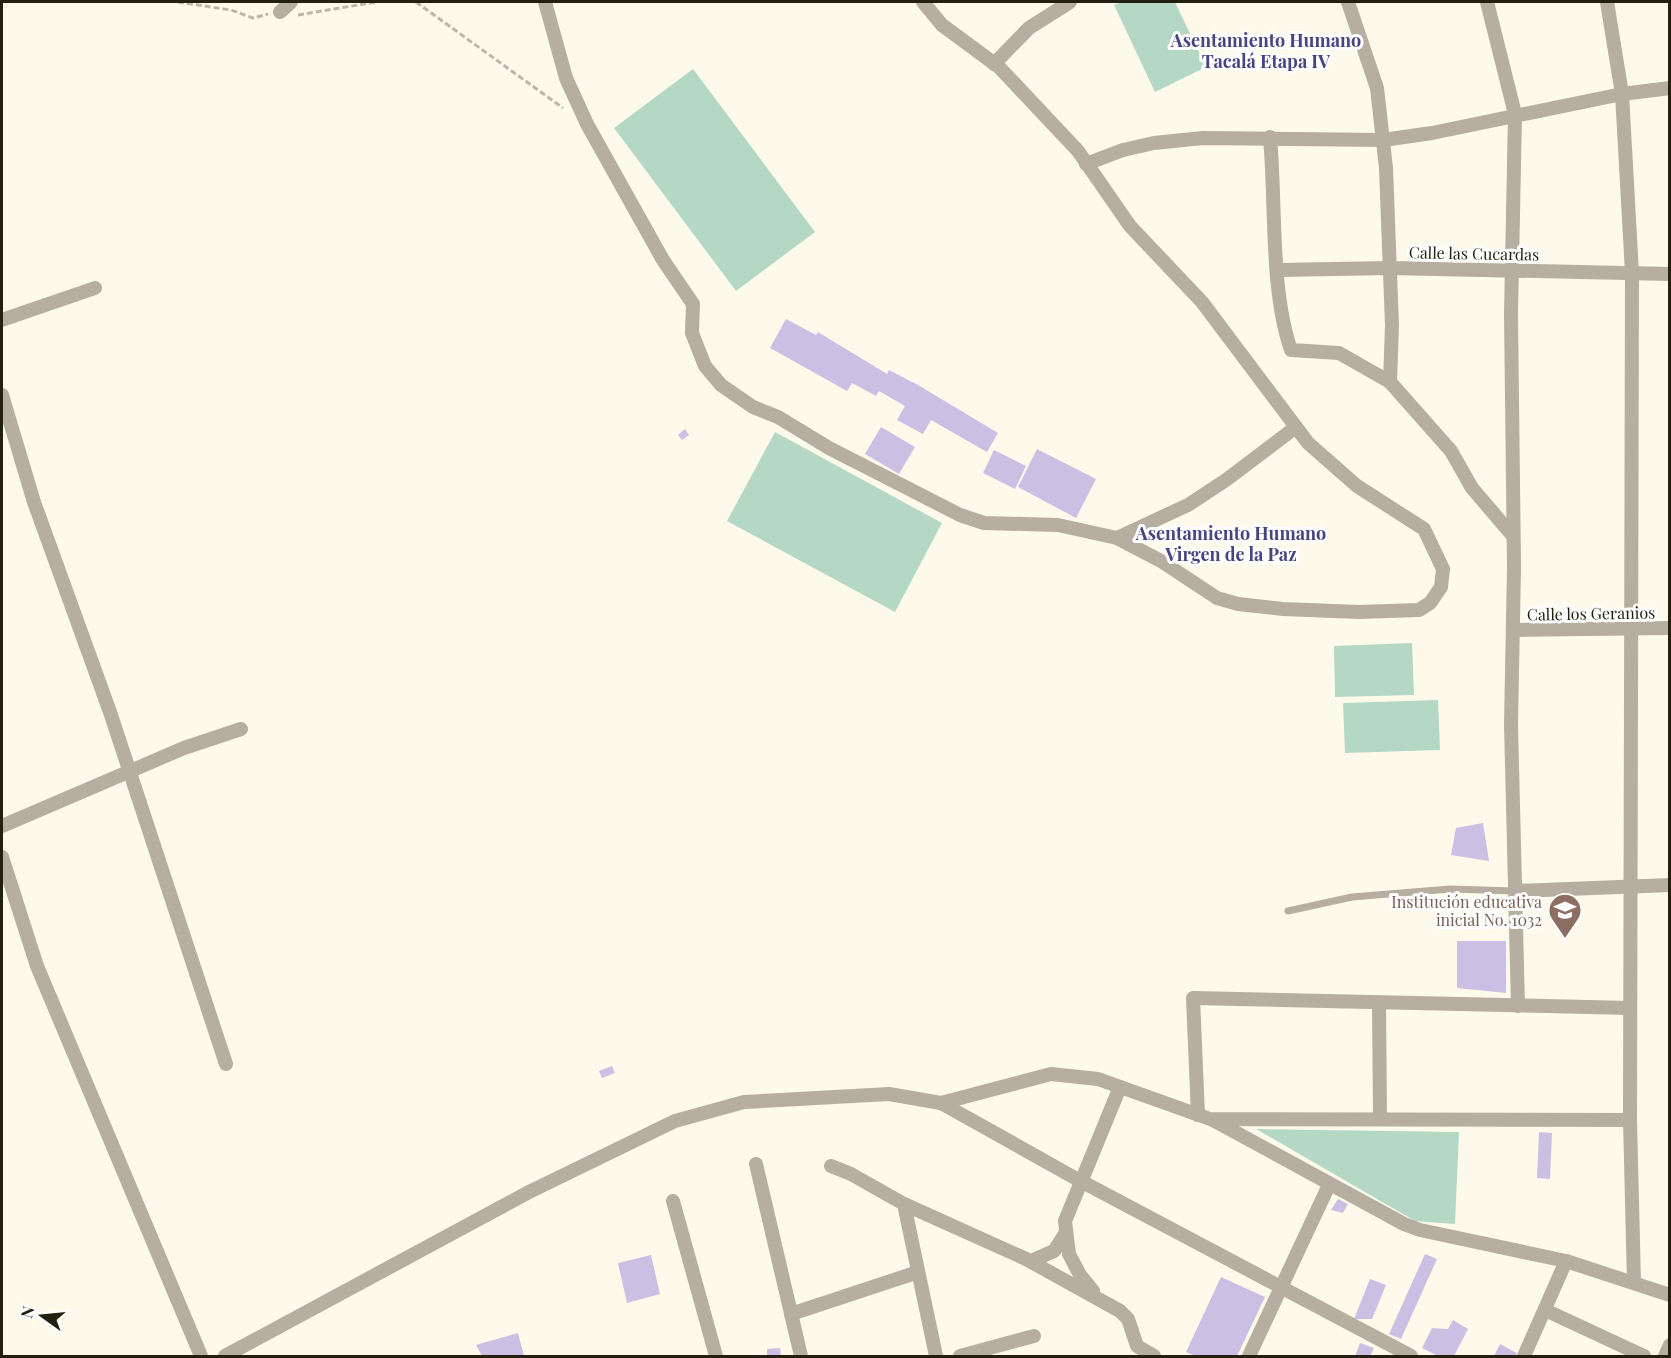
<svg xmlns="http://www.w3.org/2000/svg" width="1671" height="1358" viewBox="0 0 1671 1358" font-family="'Playfair Display',serif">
<rect width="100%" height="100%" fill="#fefaeb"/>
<g fill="#b5d8c5">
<path d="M1122,2H1175L1206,67L1155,92L1114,5Z"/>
<path d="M693,69L815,232L736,291L614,128Z"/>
<path d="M775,432L942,523L895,612L727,521Z"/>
<path d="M1412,643L1414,695L1335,697L1334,646Z"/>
<path d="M1438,700L1440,750L1345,753L1343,703Z"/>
<path d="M1256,1129L1459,1132L1455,1224L1415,1221Z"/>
</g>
<g fill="#c9c0e3">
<path d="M786,319L816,335L818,332L887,374L889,370L918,385L998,433L987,452L931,420L923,434L897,420L905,406L879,391L876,396L852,383L847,391L770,348Z"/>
<path d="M881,427L915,447L899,474L865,454Z"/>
<path d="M685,429L689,435L682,440L678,435Z"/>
<path d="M1037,449L1096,479L1076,518L1018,487Z"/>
<path d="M994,450L1026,466L1015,489L983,473Z"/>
<path d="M1483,823L1489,861L1451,855L1456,828Z"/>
<path d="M1457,941H1506V993L1457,988Z"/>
<path d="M612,1066L615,1073L602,1078L599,1071Z"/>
<path d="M1539,1132L1552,1133L1550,1179L1537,1178Z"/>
<path d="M1338,1199L1348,1204L1343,1213L1331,1210Z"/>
<path d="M1425,1254L1437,1259L1401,1339L1389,1334Z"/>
<path d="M651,1255L660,1294L627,1303L618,1263Z"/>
<path d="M1221,1277L1265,1297L1237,1356H1196L1186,1352Z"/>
<path d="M1370,1279L1386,1285L1372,1319H1354Z"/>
<path d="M1453,1320L1468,1329L1454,1356H1438L1422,1348L1432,1328L1448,1329Z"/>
<path d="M518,1333L524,1356H482L476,1345Z"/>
<path d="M1360,1343L1374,1348L1370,1356H1355Z"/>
<path d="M1500,1344L1517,1353L1515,1356H1494Z"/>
<path d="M780,1348L781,1356H767V1349Z"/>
</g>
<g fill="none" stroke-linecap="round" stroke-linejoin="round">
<g stroke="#bcb8a9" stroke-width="3" stroke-dasharray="6 3" stroke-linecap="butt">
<path d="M178,2L231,10L253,18L268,14"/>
<path d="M416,2L563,108"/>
<path d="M298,15L376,2"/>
</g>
<path stroke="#b6aea0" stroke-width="7" d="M1288,911L1352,897L1450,889L1515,891"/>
<g stroke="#b6aea0" stroke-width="14">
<path d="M545,2L566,78L587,124L663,260L693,304L692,333L705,366L721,385L753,407L778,417L829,448L960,515L984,523L1058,525L1117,538L1161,561L1217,598L1238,604L1283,609L1359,612L1419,610L1430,603L1441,587L1443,569L1424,529L1357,486L1308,443L1202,302L1130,226L1078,151L999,67L942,25L923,2"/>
<path d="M1348,2L1377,88L1386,168L1392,325L1390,382"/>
<path d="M1487,2L1515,114L1511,314L1514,567L1511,725L1518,1006"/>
<path d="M1607,2L1622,94L1632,273L1630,1120L1634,1283"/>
<path d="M280,12L291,2"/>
<path d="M994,64L1029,28L1070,2"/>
<path d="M1270,137C1276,202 1270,290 1291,350L1339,353L1390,382L1451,451L1472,488L1513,536"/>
<path d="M1086,164L1123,150L1154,143L1203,138L1383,140L1432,133L1622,94L1670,88"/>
<path d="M1278,270L1390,268L1670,274"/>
<path d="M2,320L95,288"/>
<path d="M2,395L34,502L110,712L226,1064"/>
<path d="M1117,538L1188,505L1226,480L1296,427"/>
<path d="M1513,630L1670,628"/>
<path d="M2,826L184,748L241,729"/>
<path d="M2,857L37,966L201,1356"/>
<path d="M1515,891L1670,885"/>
<path d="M1379,1003L1380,1119"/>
<path d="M941,1103L1051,1074L1098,1079L1210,1119L1630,1120"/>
<path d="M1198,1115L1193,998L1630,1008"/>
<path d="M1213,1120L1404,1224L1420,1230L1566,1261L1670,1295"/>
<path d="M756,1164L801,1356"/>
<path d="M831,1166L851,1174L904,1204L1026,1259L1120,1311L1128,1319L1137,1346L1154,1356"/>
<path d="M673,1201L716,1356"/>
<path d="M904,1204L936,1356"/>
<path d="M1031,1261L1054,1251L1065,1234"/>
<path d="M1093,1291L1080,1275L1069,1254L1065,1221L1120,1087"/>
<path d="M1545,1310L1644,1356"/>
<path d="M791,1314L918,1272"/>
<path d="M225,1356L529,1192L675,1121L744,1102L889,1094L941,1103L1075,1178L1411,1356"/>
<path d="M960,1356L1034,1336"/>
<path d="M1249,1356L1329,1185"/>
<path d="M1524,1356L1566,1261"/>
<path d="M1665,1356L1670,1345"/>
</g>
</g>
<defs>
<symbol id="school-pin" viewBox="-11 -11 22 30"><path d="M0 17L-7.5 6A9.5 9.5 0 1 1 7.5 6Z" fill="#8d6e63" stroke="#fff"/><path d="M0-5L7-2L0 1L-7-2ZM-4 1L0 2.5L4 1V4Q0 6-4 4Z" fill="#fff"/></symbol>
</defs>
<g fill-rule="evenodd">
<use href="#school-pin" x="1546" y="891" width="38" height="52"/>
</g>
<g text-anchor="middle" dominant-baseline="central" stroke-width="6" stroke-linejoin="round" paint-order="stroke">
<g font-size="16" fill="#231f11" stroke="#fff">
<text transform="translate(1474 253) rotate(1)">Calle las Cucardas</text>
<text transform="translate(1591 613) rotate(-1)">Calle los Geranios</text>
</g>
<g font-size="16" fill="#785e54" stroke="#fff" text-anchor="end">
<text x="1542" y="901">Institución educativa<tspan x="1542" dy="18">inicial No. 1032</tspan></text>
</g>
<g font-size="18" font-weight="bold" fill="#464481" stroke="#fff">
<text x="1266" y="40">Asentamiento Humano<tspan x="1266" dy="21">Tacalá Etapa IV</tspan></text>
<text x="1231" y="533">Asentamiento Humano<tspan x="1231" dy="21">Virgen de la Paz</tspan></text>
</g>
</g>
<rect width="1671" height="1358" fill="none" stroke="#231f11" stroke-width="6"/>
<g transform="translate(42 1316) rotate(285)" stroke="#ffffff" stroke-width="4.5" paint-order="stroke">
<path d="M0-4.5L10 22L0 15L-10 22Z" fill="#231f11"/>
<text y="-9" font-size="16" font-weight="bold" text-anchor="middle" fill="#231f11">N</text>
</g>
</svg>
